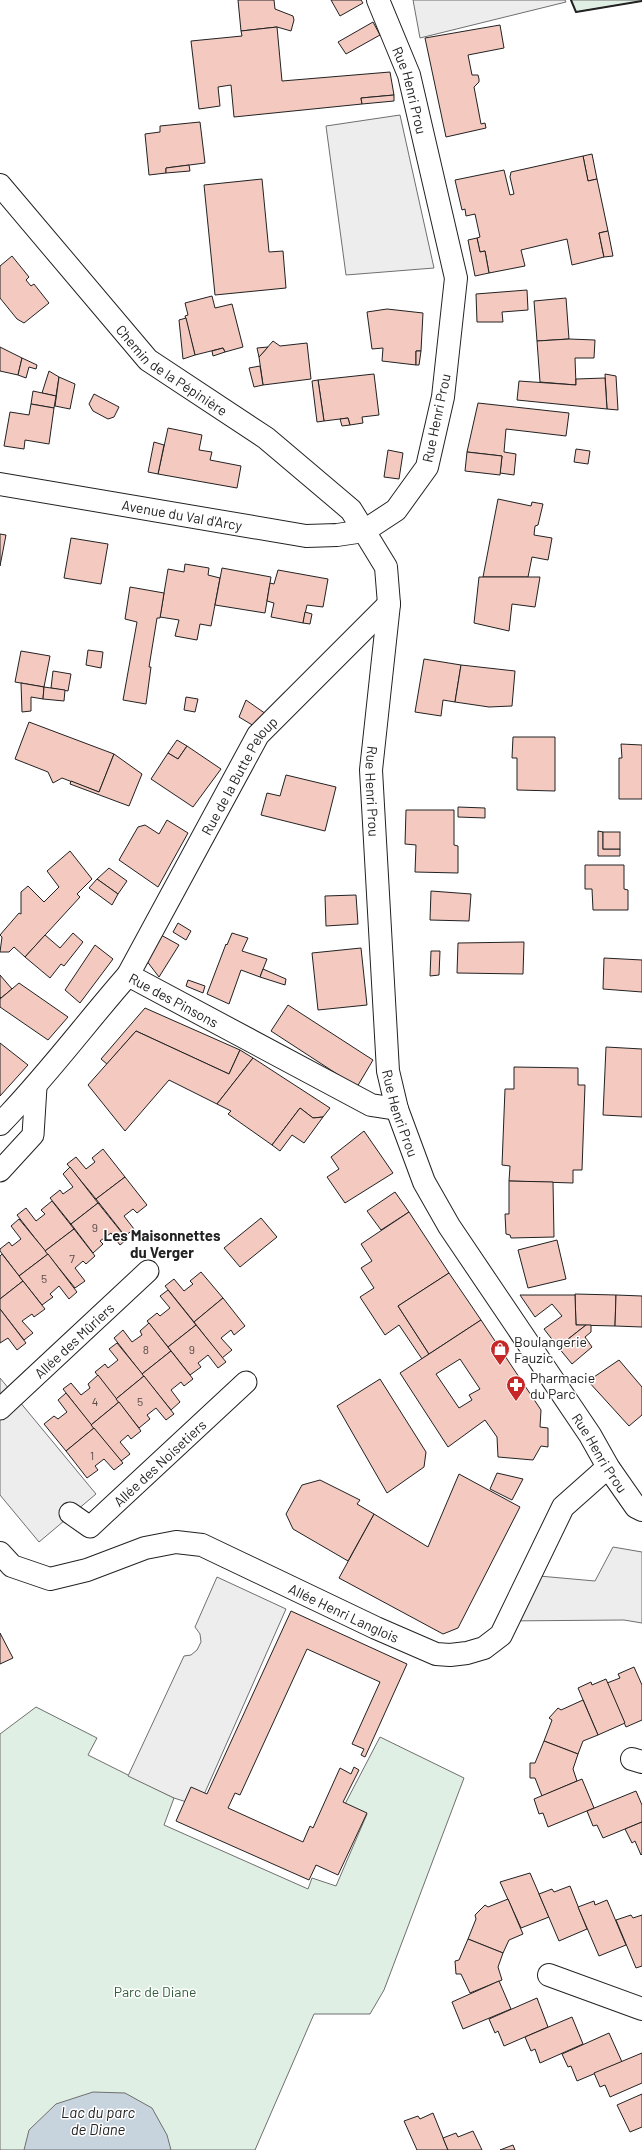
<svg xmlns="http://www.w3.org/2000/svg" width="642" height="2150" viewBox="0 0 642 2150" font-family="Barlow,sans-serif">
<rect width="100%" height="100%" fill="#fff"/>
<g fill="#e0efe3" stroke="#6f6f6f">
<path d="M571,0H642V1L576,12Z"/>
<path d="M36,1707L97,1738L88,1755L174,1798L164,1825L308,1889L312,1878L336,1886L367,1814L345,1804L380,1737L464,1778L384,1990L370,2014H314L255,2150H0V1734Z"/>
</g>
<g fill="#ededed" stroke="#6f6f6f">
<path d="M413,0H565L566,2L420,38Z"/>
<path d="M400,115L434,268L346,275L326,126Z"/>
<path d="M0,1378L96,1494L39,1542L0,1495Z"/>
<path d="M613,1547L642,1552V1623L624,1620L502,1621L528,1575L595,1581Z"/>
<path d="M217,1577L286,1609L199,1806L174,1798L128,1776L184,1656L191,1655L197,1650L201,1642L200,1634L195,1627Z"/>
</g>
<path fill="#c7d3dd" stroke="#6f6f6f" d="M93,2092L125,2093L152,2108L167,2135L171,2150H24L29,2130L56,2104Z"/>
<g fill="#f3c9c0" stroke="#222" fill-rule="evenodd">
<path d="M238,0H274L275,9L293,16L294,20L291,31L277,27L241,31Z"/>
<path d="M331,0H361L363,3L340,16Z"/>
<path d="M373,22L380,35L346,54L338,42Z"/>
<path d="M500,25L504,48L468,55L472,75H478L479,79V82L474,87L481,124L485,123L486,128L446,137L425,38Z"/>
<path d="M277,27L282,81L390,72L394,95L361,98L362,104L234,117L231,85L218,87L220,106L199,109L191,41L242,36L241,31Z"/>
<path d="M394,95V101L362,104L361,98Z"/>
<path d="M200,122L205,163L166,168V173L149,175L145,134L160,132V126Z"/>
<path d="M592,154L597,179L588,181L583,156Z"/>
<path d="M583,156L588,181L597,179L608,231L599,233L604,257L572,265L567,239L521,250L525,266L489,273L485,251L480,252L477,238L480,237L475,214L466,216L465,209L462,210L455,180L504,170L510,195L514,194L510,177L511,172Z"/>
<path d="M189,165L190,171L166,173V168Z"/>
<path d="M262,179L269,252L283,251L286,288L215,295L204,185Z"/>
<path d="M608,231L613,256L604,257L599,233Z"/>
<path d="M477,238L480,252L485,251L489,273L475,276L468,240Z"/>
<path d="M12,256L29,277L26,280L31,286L34,284L49,303L24,323L17,319L0,298V266Z"/>
<path d="M527,290L528,310L502,312L503,322H477L476,294Z"/>
<path d="M212,296L215,308L232,304L243,347L225,352L223,348L195,355L185,316L188,315L185,303Z"/>
<path d="M566,298L569,339L537,341L534,301Z"/>
<path d="M387,309L423,313L421,351H416V365L382,361L383,348L372,349L367,312Z"/>
<path d="M186,318L195,355L183,359L179,320Z"/>
<path d="M569,339L595,340L594,358H575L576,385L540,382L537,341Z"/>
<path d="M273,341L280,346L307,343L311,379L263,385L259,357Z"/>
<path d="M0,347L22,358L18,375L0,371Z"/>
<path d="M268,347L259,357L257,348Z"/>
<path d="M223,348L225,352L213,356L212,351Z"/>
<path d="M416,351H421L419,365H416Z"/>
<path d="M22,358L37,365L36,369L29,367L26,378L18,375Z"/>
<path d="M260,366L263,385L254,387L249,368Z"/>
<path d="M49,371L59,377L56,396L42,393Z"/>
<path d="M374,374L379,415L362,417L363,423L350,425L348,418L324,421L318,380Z"/>
<path d="M605,374L616,376L618,410L607,409Z"/>
<path d="M59,377L75,384L70,409L55,406Z"/>
<path d="M605,378L607,409L517,400L519,381L576,385V379Z"/>
<path d="M318,380L324,421L317,422L312,381Z"/>
<path d="M33,391L56,396L54,408L31,404Z"/>
<path d="M94,394L119,407L114,417L108,419L93,411L89,404Z"/>
<path d="M478,403L569,413L566,436L506,429L504,452L516,454L514,475L500,473L502,456L467,452Z"/>
<path d="M31,404L54,408L49,444L25,440L24,449L4,446L10,412L29,415Z"/>
<path d="M348,418L350,425L342,426L340,419Z"/>
<path d="M168,428L202,435L199,450L212,452L210,460L241,466L237,488L158,474Z"/>
<path d="M154,442L164,445L158,474L148,472Z"/>
<path d="M576,449L590,451L588,464L574,462Z"/>
<path d="M388,450L403,453L399,479L384,477Z"/>
<path d="M467,452L502,456L500,475L465,471Z"/>
<path d="M498,499L531,506L532,502L543,504L538,525L535,526L534,535L552,538L548,560L532,557L528,577H483Z"/>
<path d="M0,534L6,535L0,566Z"/>
<path d="M71,538L108,544L101,584L64,578Z"/>
<path d="M185,564L209,568L208,575L220,578L211,626L200,624L197,640L175,636L179,620L160,617L168,569L184,572Z"/>
<path d="M222,568L271,577L265,613L215,605Z"/>
<path d="M278,570L328,579L323,607L307,605L303,623L271,617L274,603L267,601L270,583L274,584Z"/>
<path d="M479,577H540L535,607L512,604L509,631L474,623Z"/>
<path d="M130,587L164,593L160,618H157L149,667H151L146,704L123,700L137,622L125,619Z"/>
<path d="M305,612L312,614L310,624L303,623Z"/>
<path d="M88,650L103,652L101,668L86,665Z"/>
<path d="M21,651L50,656L44,687L15,682Z"/>
<path d="M424,659L461,665L455,702L443,700L441,716L415,712Z"/>
<path d="M461,665L515,671L512,706L489,707L455,702Z"/>
<path d="M53,671L71,674L68,691L51,688Z"/>
<path d="M21,683L44,687L43,699L31,697V711L22,712Z"/>
<path d="M44,687L65,690L64,701L43,699Z"/>
<path d="M186,697L198,699L195,712L184,710Z"/>
<path d="M246,700L266,714L254,726L239,717Z"/>
<path d="M29,722L114,754L99,792L62,778L53,783L48,772L15,759Z"/>
<path d="M513,737H555V791L517,790V758H512Z"/>
<path d="M177,740L187,746L178,759L168,753Z"/>
<path d="M621,744L642,745V799H619V758H622Z"/>
<path d="M187,746L221,769L193,807L151,779L168,753L178,759Z"/>
<path d="M114,754L142,774L129,806L70,784L71,781L99,792Z"/>
<path d="M286,775L336,787L325,831L261,815L267,793L280,796Z"/>
<path d="M458,807L485,808V818L458,817Z"/>
<path d="M406,810H454V845L458,846V873L415,872L416,845L405,844Z"/>
<path d="M167,820L188,833L158,887L119,860L138,827L145,825L159,834Z"/>
<path d="M598,831L603,832V849H620V856H598Z"/>
<rect x="603" y="832" width="17" height="17"/>
<path d="M70,851L92,879L77,894L80,897L25,957L14,947L9,952H0L2,937L0,935L19,913L21,914V892L28,886L44,902L59,887L47,871Z"/>
<path d="M585,865H624V889L628,890V910H593L592,889H585Z"/>
<path d="M109,868L127,881L118,894L97,879Z"/>
<path d="M97,879L118,894L112,905L89,888Z"/>
<path d="M431,891L471,894L469,921L430,920Z"/>
<path d="M356,895L358,924L326,926L325,896Z"/>
<path d="M178,923L191,931L186,940L173,932Z"/>
<path d="M73,933L83,942L64,966L61,964L50,978L25,957L45,935L60,948Z"/>
<path d="M232,933L248,938L242,951L267,959L260,977L241,970L229,1004L207,994L226,944L227,945Z"/>
<path d="M161,935L179,945L159,977L146,960Z"/>
<path d="M524,942L523,974L457,973L458,943Z"/>
<path d="M95,945L113,959L80,1003L65,990Z"/>
<path d="M361,948L367,1005L318,1010L312,953Z"/>
<path d="M431,951H440L439,975L430,976Z"/>
<path d="M604,958L642,960V992L603,989Z"/>
<path d="M263,969L286,979L285,985L260,977Z"/>
<path d="M0,975L12,989L1,998L0,997Z"/>
<path d="M188,980L205,986L203,993L186,986Z"/>
<path d="M19,983L68,1017L48,1040L0,1007V999Z"/>
<path d="M288,1005L373,1060L357,1087L271,1031Z"/>
<path d="M145,1008L240,1050L229,1074L136,1031L107,1064L101,1059Z"/>
<path d="M136,1031L229,1074L240,1050L253,1058L217,1104L169,1080L125,1131L88,1085Z"/>
<path d="M0,1043L28,1065L0,1096Z"/>
<path d="M606,1047L642,1049V1117L603,1115Z"/>
<path d="M253,1058L330,1108L323,1117L313,1118L300,1108L272,1145L228,1114L231,1111L217,1104Z"/>
<path d="M514,1067L578,1068V1085H585L582,1170H573V1183L509,1181L510,1166L502,1165L505,1089H514Z"/>
<path d="M300,1108L313,1118L323,1117L304,1143L292,1135L280,1151L272,1145Z"/>
<path d="M364,1131L393,1173L345,1203L327,1177L339,1169L331,1157Z"/>
<path d="M103,1149L125,1177L96,1199L67,1164L76,1157L86,1169L95,1162L92,1158Z"/>
<path d="M70,1167L98,1203L71,1224L50,1198L60,1190L63,1194L73,1187L63,1174Z"/>
<path d="M125,1177L147,1205L137,1213L133,1209L124,1216L134,1229L125,1236L96,1199Z"/>
<path d="M509,1181L553,1182L554,1237L511,1238L510,1235L506,1234L505,1214H509Z"/>
<path d="M395,1192L409,1212L381,1230L367,1211Z"/>
<path d="M52,1201L74,1229L45,1251L17,1215L26,1208L36,1221L45,1214L41,1210Z"/>
<path d="M98,1203L127,1239L120,1245L111,1233L100,1241L103,1244L93,1253L71,1224Z"/>
<path d="M409,1212L449,1273L398,1306L429,1354L422,1359L399,1325L385,1335L360,1297L374,1288L361,1268L372,1261L361,1244Z"/>
<path d="M261,1218L277,1237L240,1267L224,1248Z"/>
<path d="M19,1219L48,1254L19,1276L0,1251V1249L9,1242L12,1246L21,1239L11,1226Z"/>
<path d="M74,1229L95,1256L86,1264L83,1261L75,1268L85,1281L75,1288L45,1251Z"/>
<path d="M557,1240L566,1279L528,1288L518,1250Z"/>
<path d="M2,1254L23,1281L0,1299V1256Z"/>
<path d="M48,1254L77,1292L69,1299L59,1286L50,1294L53,1297L42,1305L19,1276Z"/>
<path d="M201,1272L223,1298L194,1322L165,1286L174,1279L184,1291L193,1284L190,1281Z"/>
<path d="M449,1273L481,1320L429,1354L398,1306Z"/>
<path d="M23,1281L45,1309L34,1317L32,1314L22,1321L33,1333L24,1340L0,1309V1299Z"/>
<path d="M168,1290L196,1325L168,1347L147,1321L157,1313L160,1316L170,1308L160,1296Z"/>
<path d="M575,1294L616,1295L615,1326L576,1325Z"/>
<path d="M520,1295H575L576,1325H586L558,1347L544,1329L562,1316L552,1304L535,1317Z"/>
<path d="M616,1295L642,1296V1327L615,1326Z"/>
<path d="M223,1298L245,1326L234,1335L231,1330L221,1338L232,1350L222,1358L194,1322Z"/>
<path d="M0,1309L26,1343L17,1350L8,1338L0,1343Z"/>
<path d="M481,1320L541,1410L540,1427L548,1428V1447L541,1446L533,1460L498,1457L497,1437L485,1420L448,1447L400,1373ZM460,1359L480,1389L469,1395L472,1400L459,1408L436,1374Z"/>
<path d="M149,1323L171,1351L142,1374L114,1338L123,1330L132,1342L142,1335L140,1331Z"/>
<path d="M196,1325L226,1362L218,1368L208,1355L198,1363L201,1367L190,1375L168,1347Z"/>
<path d="M586,1325H591V1332L585,1337L592,1347L572,1364L558,1347Z"/>
<path d="M117,1343L144,1376L116,1399L95,1372L105,1364L108,1368L118,1360L109,1349Z"/>
<path d="M171,1351L193,1379L184,1386L181,1382L171,1390L180,1402L171,1410L142,1374Z"/>
<path d="M619,1360L642,1387V1415L629,1426L588,1381Z"/>
<path d="M98,1375L119,1402L91,1425L63,1389L71,1383L81,1395L90,1388L88,1384Z"/>
<path d="M144,1376L174,1414L166,1420L156,1408L147,1415L150,1419L139,1428L116,1399Z"/>
<path d="M380,1379L426,1452L424,1467L387,1493L337,1406Z"/>
<path d="M66,1393L94,1428L66,1451L44,1424L54,1416L58,1419L67,1412L58,1400Z"/>
<path d="M119,1402L141,1431L131,1439L128,1435L120,1442L130,1454L121,1461L91,1425Z"/>
<path d="M94,1428L123,1463L114,1470L104,1459L95,1466L98,1470L87,1478L66,1451Z"/>
<path d="M497,1473L523,1479L512,1500L490,1489Z"/>
<path d="M459,1474L520,1507L458,1628L443,1634L339,1578L374,1514L428,1547Z"/>
<path d="M320,1480L360,1500L357,1504L374,1514L348,1561L293,1529L286,1514L302,1485Z"/>
<path d="M291,1611L407,1664L365,1757L361,1755L364,1749L352,1744L380,1682L307,1649L240,1795L235,1793L228,1808L303,1842L310,1826L313,1828L340,1768L351,1774L354,1767L359,1770L343,1802L367,1813L338,1875L316,1865L309,1880L176,1821L191,1787L207,1794Z"/>
<path d="M0,1633L13,1658L0,1664Z"/>
<path d="M634,1667L642,1685V1720L626,1727L607,1683L620,1678L618,1674Z"/>
<path d="M606,1679L625,1723L598,1735L578,1688L591,1682L592,1685Z"/>
<path d="M583,1700L598,1735L583,1741L578,1754L544,1741L552,1720L549,1718L558,1708L561,1710Z"/>
<path d="M544,1741L578,1754L573,1769L577,1781L542,1796L535,1778H530V1763H535Z"/>
<path d="M582,1779L594,1808L548,1827L543,1813L539,1814L534,1799Z"/>
<path d="M636,1791L642,1805V1822L603,1838L597,1825L593,1826L587,1811Z"/>
<path d="M642,1822V1854L641,1855L635,1841L632,1843L625,1829Z"/>
<path d="M530,1873L549,1917L521,1928L500,1882Z"/>
<path d="M570,1886L587,1929L559,1941L539,1894L552,1889L554,1892Z"/>
<path d="M508,1899L523,1934L509,1940L503,1953L468,1939L476,1919L475,1915L485,1905L488,1907Z"/>
<path d="M607,1900L626,1945L599,1956L578,1907L594,1901L595,1905Z"/>
<path d="M631,1915L633,1918L642,1915V1966L636,1968L616,1920Z"/>
<path d="M468,1939L503,1953L498,1967L502,1980L470,1993L461,1974H456L455,1961L459,1960Z"/>
<path d="M499,1981L511,2009L463,2029L452,2002Z"/>
<path d="M537,1998L548,2027L504,2046L498,2031L495,2033L489,2019Z"/>
<path d="M572,2017L583,2044L540,2063L535,2049L531,2051L525,2037Z"/>
<path d="M609,2033L622,2062L577,2081L571,2066L568,2067L562,2054Z"/>
<path d="M642,2053V2083L610,2097L605,2085L600,2087L594,2073Z"/>
<path d="M642,2094V2127L630,2132L617,2105Z"/>
<path d="M433,2113L448,2150H417L404,2121L418,2116L420,2119Z"/>
<path d="M473,2131L482,2150H448L443,2138L456,2133L458,2137Z"/>
<path d="M513,2145L515,2150H500Z"/>
</g>
<g fill="none" stroke-linecap="round" stroke-linejoin="round">
<defs>
<g id="pedestrian">
<path d="M0,1171L33,1135L36,1087"/>
<path id="s1" d="M0,1409L148,1271"/>
<path id="s2" d="M70,1513L90,1527L246,1382"/>
</g>
<g id="minor">
<path id="s3" d="M378,0L409,75L456,278L443,397L427,467L396,510L364,531L386,567L389,604L371,770L388,1071L397,1109L424,1182L449,1226L590,1435L608,1467L636,1507L642,1510"/>
<path id="s4" d="M0,185L148,360L266,438L351,510L364,531L337,535L306,536L0,484"/>
<path id="s5" d="M128,975L371,1105L397,1109"/>
<path id="s6" d="M0,1124C46,1077 85,1024 128,975L258,735L389,604"/>
<path id="s7" d="M0,1553L12,1566L50,1579L87,1570L145,1548L176,1542L202,1545L376,1628L436,1654L450,1655L467,1653L484,1648L501,1635L563,1507L608,1467"/>
<path d="M632,1759L642,1762"/>
<path d="M549,1975L642,2009"/>
</g>
</defs>
<use href="#pedestrian" stroke="#222" stroke-width="23"/>
<use href="#minor" stroke="#222" stroke-width="24"/>
<use href="#pedestrian" stroke="#fff" stroke-width="21"/>
<use href="#minor" stroke="#fff" stroke-width="22"/>
<path stroke="#222" stroke-width="2" d="M571,0L576,12L642,1"/>
</g>
<defs>
<symbol id="shop-pin" viewBox="-11 -11 22 30"><path d="M0 17L-7.5 6A9.5 9.5 0 1 1 7.5 6Z" fill="#c62828" stroke="#fff"/><path d="M-5-2.5h2.3a2.7 3.5 0 0 1 5.4 0H5L5.5 6h-11ZM-1.5-2.5h3a1.5 2.3 0 0 0-3 0Z" fill="#fff"/></symbol>
<symbol id="pharmacy-pin" viewBox="-11 -11 22 30"><path d="M0 17L-7.5 6A9.5 9.5 0 1 1 7.5 6Z" fill="#c62828" stroke="#fff"/><path d="M-2-6h4v4h4v4h-4v4h-4v-4h-4v-4h4Z" fill="#fff"/></symbol>
</defs>
<g fill-rule="evenodd">
<use href="#shop-pin" x="489" y="1338" width="22" height="30"/>
<use href="#pharmacy-pin" x="505" y="1374" width="22" height="30"/>
</g>
<g text-anchor="middle" dominant-baseline="central" stroke-width="3" stroke-linejoin="round" paint-order="stroke">
<g font-size="12" fill="#564c4a">
<text x="95" y="1227">9</text>
<text x="72" y="1258">7</text>
<text x="44" y="1278">5</text>
<text x="146" y="1349">8</text>
<text x="192" y="1349">9</text>
<text x="95" y="1401">4</text>
<text x="140" y="1401">5</text>
<text x="92" y="1455">1</text>
</g>
<g font-size="14" fill="#222" stroke="#fff">
<text stroke="none"><textPath href="#s3" startOffset="96">Rue Henri Prou</textPath></text>
<text stroke="none"><textPath href="#s4" startOffset="254">Chemin de la Pépinière</textPath></text>
<text transform="translate(436 418) rotate(-78)">Rue Henri Prou</text>
<text transform="translate(182 515) rotate(10)">Avenue du Val d'Arcy</text>
<text stroke="none"><textPath href="#s6" startOffset="425">Rue de la Butte Peloup</textPath></text>
<text stroke="none"><textPath href="#s3" startOffset="840">Rue Henri Prou</textPath></text>
<text stroke="none"><textPath href="#s5" startOffset="52">Rue des Pinsons</textPath></text>
<text stroke="none"><textPath href="#s3" startOffset="1164">Rue Henri Prou</textPath></text>
<text stroke="none"><textPath href="#s1" startOffset="101">Allée des Mûriers</textPath></text>
<text stroke="none"><textPath href="#s3" startOffset="1560">Rue Henri Prou</textPath></text>
<text stroke="none"><textPath href="#s2" startOffset="119">Allée des Noisetiers</textPath></text>
<text stroke="none"><textPath href="#s7" startOffset="373">Allée Henri Langlois</textPath></text>
</g>
<g font-size="14" fill="#222" stroke="#fff" text-anchor="start">
<text x="514" y="1341">Boulangerie<tspan x="514" dy="16">Fauzic</tspan></text>
<text x="530" y="1377">Pharmacie<tspan x="530" dy="16">du Parc</tspan></text>
</g>
<g font-size="14" fill="#2f5e38" stroke="#fff">
<text x="155" y="1991">Parc de Diane</text>
</g>
<g font-size="15" font-weight="bold" fill="#222" stroke="#fff">
<text x="162" y="1235">Les Maisonnettes<tspan x="162" dy="17">du Verger</tspan></text>
</g>
<g font-size="15" font-style="italic" fill="#222" stroke="#fff">
<text x="98" y="2112">Lac du parc<tspan x="98" dy="17">de Diane</tspan></text>
</g>
</g>
</svg>
